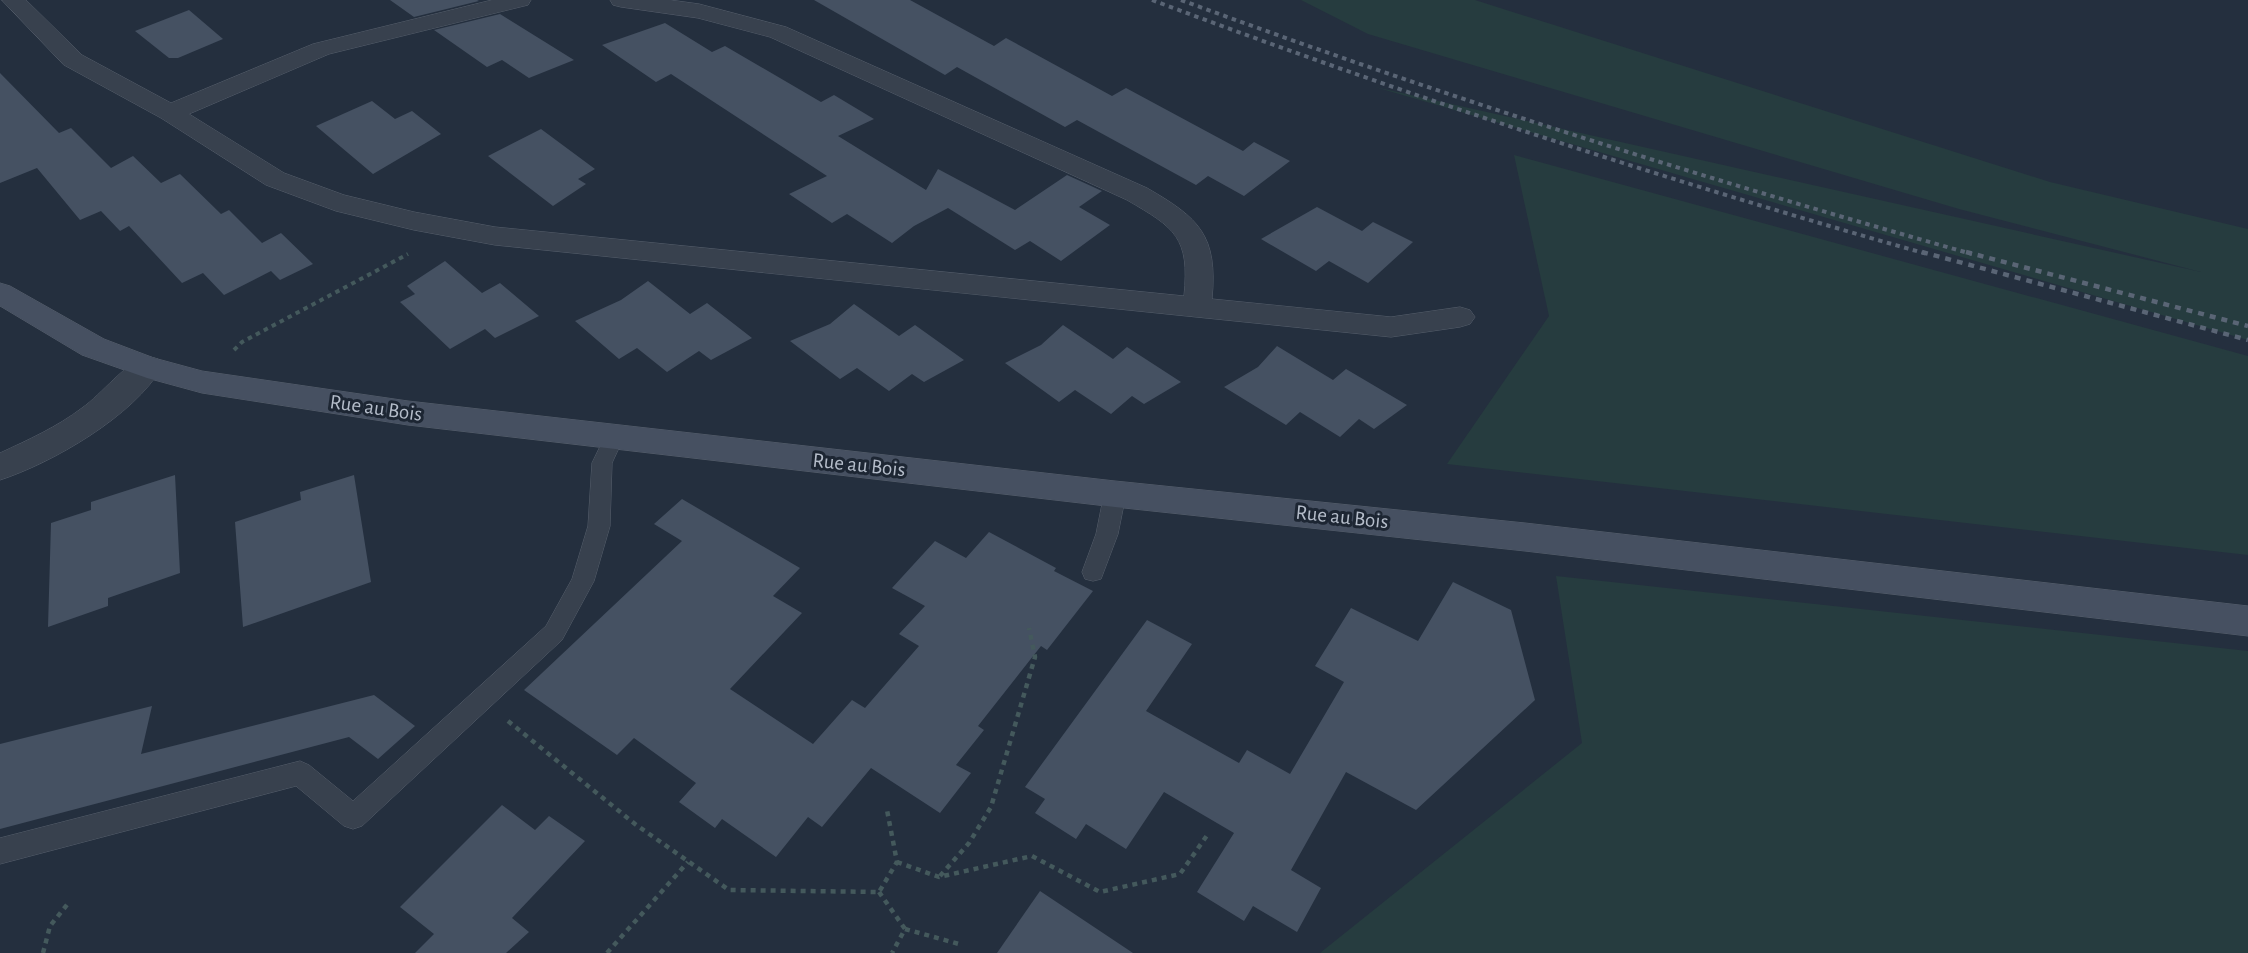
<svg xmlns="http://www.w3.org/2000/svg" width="2248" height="953" viewBox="0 0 2248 953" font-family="'Alegreya Sans',sans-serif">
<rect width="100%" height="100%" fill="#242f3e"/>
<g fill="#263c3f">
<path d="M1301,0H1475L2050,182L2248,229V340L1375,87L2201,272L1959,209L1368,34Z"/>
<path d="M1514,155L2248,356V555L1447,464L1549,316Z"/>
<path d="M1556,576L2248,651V953H1320L1582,743Z"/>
</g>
<g fill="#455162">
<path d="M390,0H477L479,1L414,17Z"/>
<path d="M814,0H910L994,46L1006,38L1112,96L1126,88L1243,151L1254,142L1290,161L1244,196L1208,176L1196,185L1077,120L1065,127L957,67L945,75Z"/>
<path d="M189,10L223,39L178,58H169L135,31Z"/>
<path d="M500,14L574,60L529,78L502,60L487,67L434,30Z"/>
<path d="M665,23L712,52L725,46L821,102L834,95L874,119L838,136L926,190L938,169L1015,210L1067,175L1102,191L1079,207L1110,225L1061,261L1030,241L1015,250L948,208L914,226L892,243L847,214L832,223L789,194L827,176L671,74L656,82L602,45Z"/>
<path d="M0,73L59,133L71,128L111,168L133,156L161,183L180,174L221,214L229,210L262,243L281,233L313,264L280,280L271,271L224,295L203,273L182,283L129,226L120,231L101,211L80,220L37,168L0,183Z"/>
<path d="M372,101L395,119L412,111L441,134L373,174L316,126Z"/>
<path d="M541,129L595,169L578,179L586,184L553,206L488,156Z"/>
<path d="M1317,207L1362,231L1373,222L1413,242L1368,283L1329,261L1316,271L1261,239Z"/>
<path d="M445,261L482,293L500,283L539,316L495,338L485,329L450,349L400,302L415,294L407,286Z"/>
<path d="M648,281L690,314L707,303L752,338L711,360L699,351L667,372L637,348L619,359L575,321L621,300Z"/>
<path d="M854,304L899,336L915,325L964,360L924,382L912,374L889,391L857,368L840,379L790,341L830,324Z"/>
<path d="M1063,325L1113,359L1127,347L1181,382L1144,404L1132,396L1111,414L1075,390L1059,402L1005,363L1041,345Z"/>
<path d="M1277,346L1333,380L1346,369L1407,405L1374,429L1359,419L1340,437L1300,412L1286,425L1224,387L1258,367Z"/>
<path d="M175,475L180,573L108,598V606L48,627L51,523L91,510V502Z"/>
<path d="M354,475L371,582L243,627L235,522L301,500L300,492Z"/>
<path d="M682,499L800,568L773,596L802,613L730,689L813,744L852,700L865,708L919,646L899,634L925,606L892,588L935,541L966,558L989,532L1056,568L1054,571L1093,591L1047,650L1041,646L978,726L984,730L956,765L971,773L940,813L871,768L822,827L808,817L776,857L722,819L715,828L679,802L696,783L634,738L617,755L524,690L682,541L654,524Z"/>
<path d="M1453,582L1511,610L1535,700L1416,810L1346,772L1291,870L1321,888L1297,932L1253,906L1244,921L1197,892L1234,833L1164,792L1126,849L1086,824L1076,839L1035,813L1045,799L1025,787L1147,620L1192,644L1146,711L1239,763L1247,750L1290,774L1344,682L1315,666L1351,608L1418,641Z"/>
<path d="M374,695L415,726L378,759L349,737L0,829V744L152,706L141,754Z"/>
<path d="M502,805L535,830L549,816L585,841L512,918L529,932L506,953H415L434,934L400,907Z"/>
<path d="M1040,891L1133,953H997Z"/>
</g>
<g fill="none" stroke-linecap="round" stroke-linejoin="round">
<defs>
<g id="service">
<path d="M614,429L621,432L624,437L612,463L610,526L594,581L562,640L362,826L353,829L344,826L296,786L0,864V838L300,761L309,765L353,801L546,626L572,579L588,526L592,463L607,432Z"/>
<path d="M1115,486L1123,488L1126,494L1118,534L1101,579L1093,581L1085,579L1082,572L1096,534L1104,494L1107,488Z"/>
</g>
<g id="minor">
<path d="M2,0H26L82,55L171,103L313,44L492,0H531L528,5L329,54L189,114L284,173L344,195L414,212L495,227L1184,296C1190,237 1175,228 1127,200L770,37L698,18L621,7L613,5L610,0H670L699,4L786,27L1147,188C1199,218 1218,235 1212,299L1391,317L1460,307L1470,310L1475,317L1470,324L1460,327L1391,337L495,245L414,230L336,211L266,185L161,118L64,65Z"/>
<path d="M147,356L158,359L162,367C134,416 52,463 0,480V453C28,440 57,427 82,408C102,394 125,363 147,356Z"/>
</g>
<path id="secondary" d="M0,283L10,286L104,339L154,358L202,371L408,401L1115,481L1525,523L2248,606V636L1525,551L1115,507L408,425L202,393L147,378L82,355L0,306Z"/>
</defs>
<use href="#service" stroke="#565f6c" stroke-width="1"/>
<use href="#minor" stroke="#565f6c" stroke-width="1"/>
<use href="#secondary" stroke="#565f6c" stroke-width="1"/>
<path stroke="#44595c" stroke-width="4" stroke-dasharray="4.5 4.5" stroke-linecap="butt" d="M234,350L242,342L408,254"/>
<g stroke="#44595c" stroke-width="4.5" stroke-dasharray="5 5" stroke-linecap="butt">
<path d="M508,721L635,824L729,890L879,892L897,862L887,810"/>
<path d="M897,862L939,877L1032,856L1100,892L1180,874L1208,834"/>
<path d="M940,876L969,843L991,807L1035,657L1029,628"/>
<path d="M879,892L905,929L892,953"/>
<path d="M905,929L959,944"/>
<path d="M43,953L50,926L70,901"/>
<path d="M607,953L688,862"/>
</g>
<use href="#service" fill="#38414e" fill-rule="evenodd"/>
<use href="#minor" fill="#38414e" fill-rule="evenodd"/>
<use href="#secondary" fill="#465061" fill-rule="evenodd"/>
<g stroke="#5a6575" stroke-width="4" stroke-dasharray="4.5 4.5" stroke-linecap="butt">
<path d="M1152,0C1407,96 1665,180 1927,254"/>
<path d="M1181,0C1441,96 1705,179 1972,254"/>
</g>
<g stroke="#5a6575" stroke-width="4.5" stroke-dasharray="6 6" stroke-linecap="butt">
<path d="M1922,252L2248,340"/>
<path d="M1966,252L2248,326"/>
</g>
</g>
<g text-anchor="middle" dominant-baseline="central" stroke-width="6" stroke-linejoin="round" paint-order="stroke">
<g font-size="21" fill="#b4bcc9" stroke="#1d2633">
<text transform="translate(376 408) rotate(8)">Rue au Bois</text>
<text transform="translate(859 465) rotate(6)">Rue au Bois</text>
<text transform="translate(1342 517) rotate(6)">Rue au Bois</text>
</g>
</g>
</svg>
